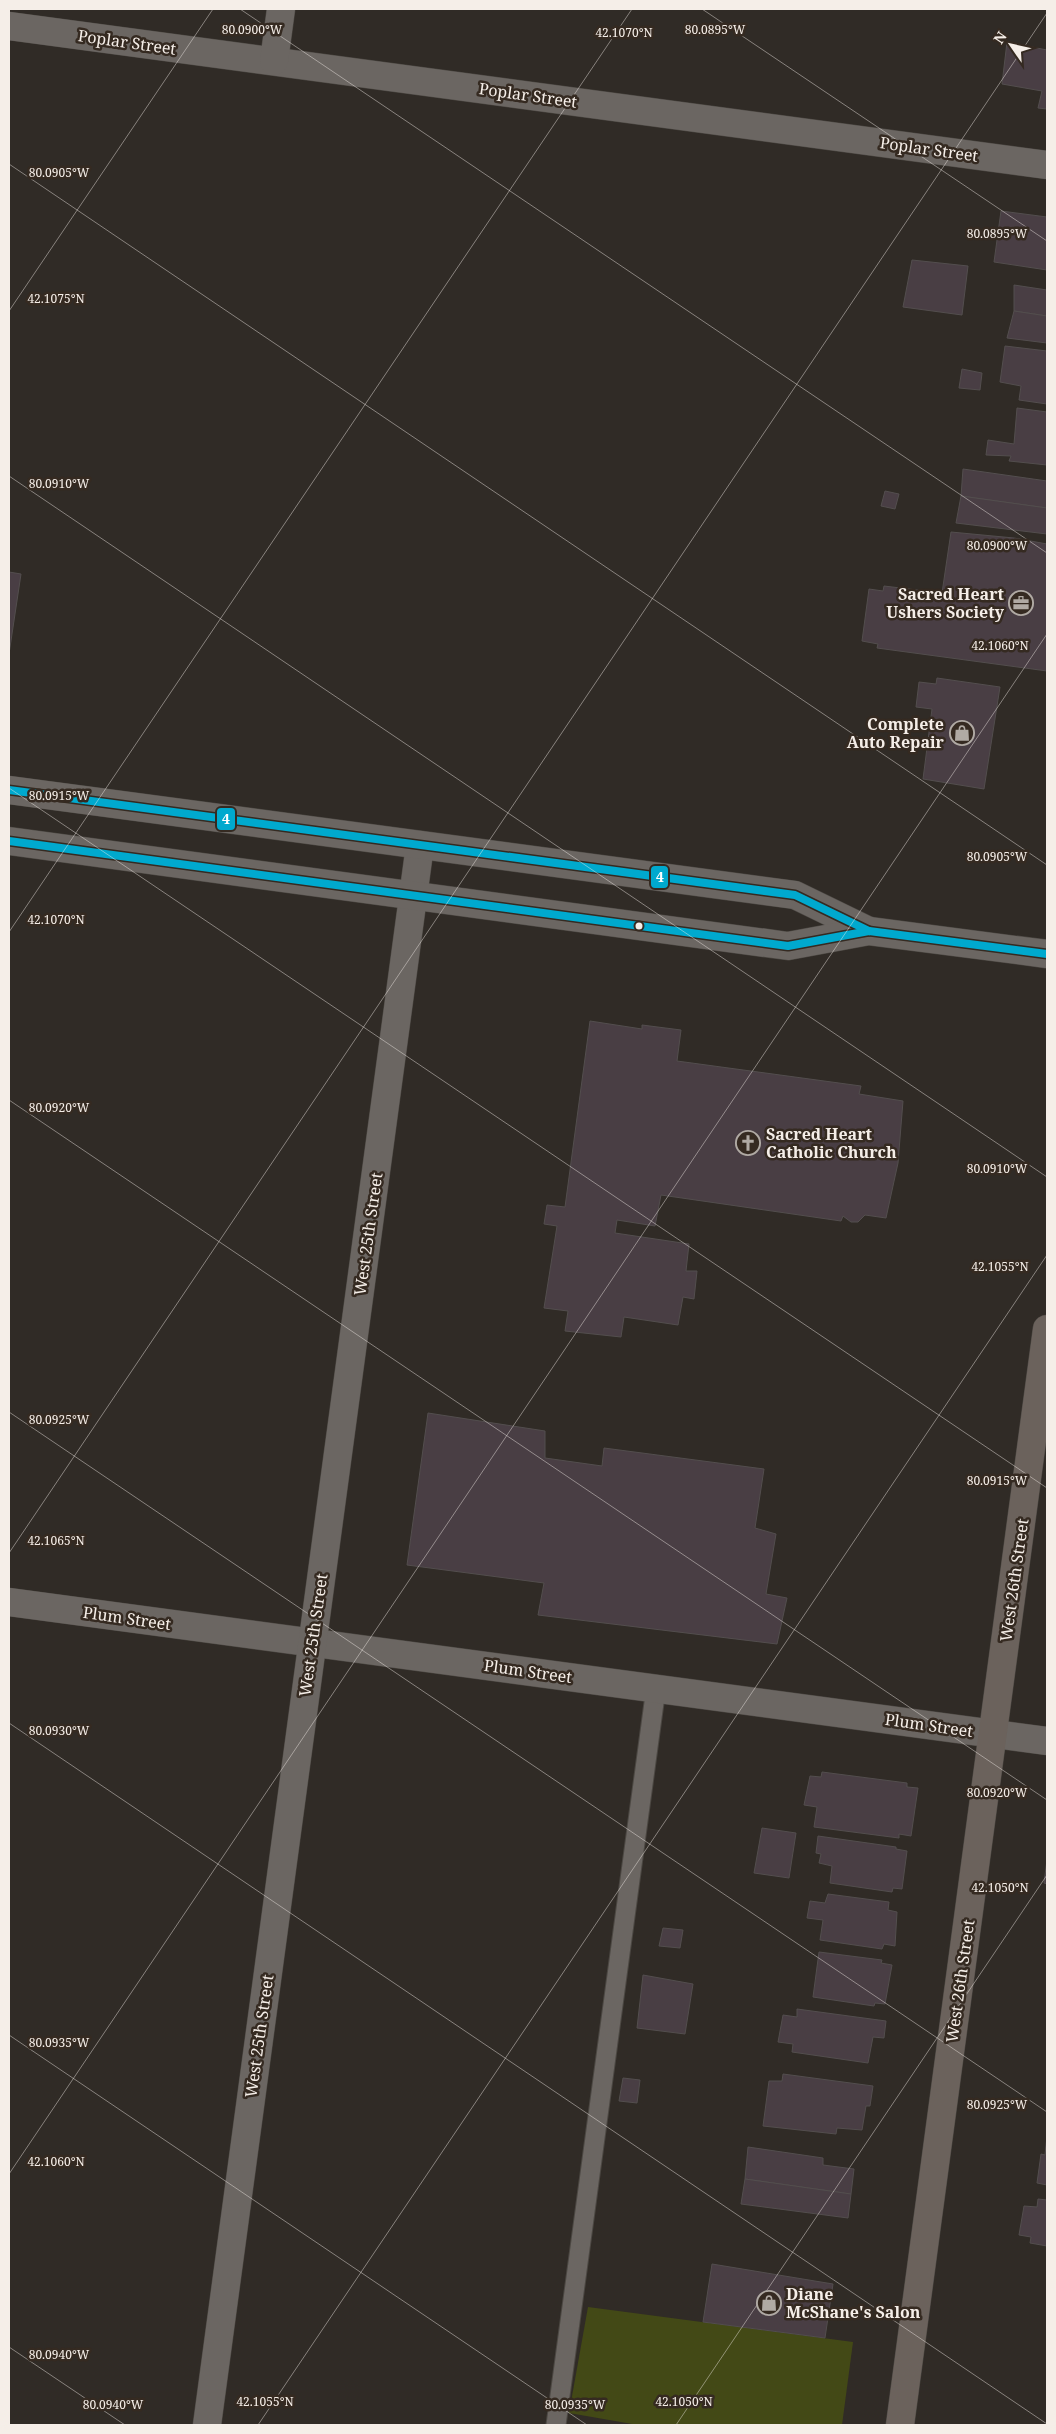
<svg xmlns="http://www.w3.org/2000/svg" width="1056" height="2434" viewBox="0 0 1056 2434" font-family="'Noto Serif',serif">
<rect width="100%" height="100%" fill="#302b26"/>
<path fill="#434916" d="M588,2307L853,2342L842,2425H638L569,2413Z"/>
<g fill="#493e44" stroke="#534e4e">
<path d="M1007,42L1047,50V109L1038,108L1042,91L1002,84Z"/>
<path d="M1001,211L1047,217V270L994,262Z"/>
<path d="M912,260L968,266L962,315L903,307Z"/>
<path d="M1014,285L1047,290V316L1014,311Z"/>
<path d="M1014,311L1047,316V343L1007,338Z"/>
<path d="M1005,346L1047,351V404L1019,400L1021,386L1000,382Z"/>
<path d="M962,369L982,373L980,390L959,388Z"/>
<path d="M1017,408L1047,412V465L1009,461L1011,456L986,455L988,440L1014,444Z"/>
<path d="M963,469L1047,481V508L961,496Z"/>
<path d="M885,491L899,494L895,509L881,506Z"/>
<path d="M961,496L1047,508V534L956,523Z"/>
<path d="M951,532L1014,538L1047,544V671L877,648L878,644L862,641L869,589L883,591L884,586L942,593Z"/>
<path d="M9,572L21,574L9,654Z"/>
<path d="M937,678L1000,687L984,789L923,779L932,709L916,707L919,682L936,684Z"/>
<path d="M590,1021L642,1029V1025L681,1030L677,1061L861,1086L859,1094L903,1101L898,1163L886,1218L865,1215L858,1222H851L843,1216L841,1221L661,1195L655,1226L617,1220L615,1233L689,1244L686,1271H697L694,1299L683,1297L678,1325L624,1317L621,1337L565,1331L568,1311L544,1308L557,1226L544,1224L547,1205L565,1207Z"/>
<path d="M428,1413L545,1431V1458L602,1466L604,1448L764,1469L755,1528L776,1534L766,1594L787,1598L777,1644L538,1615L544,1583L407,1565Z"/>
<path d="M822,1772L907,1783V1787L918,1788L911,1836L899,1834V1838L814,1827L817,1807L804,1805L810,1776L821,1777Z"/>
<path d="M762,1828L796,1833L789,1878L754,1873Z"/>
<path d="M818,1836L896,1847V1849L907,1851L902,1889L893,1888L892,1892L830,1883L832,1866L819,1863L821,1854L816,1853Z"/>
<path d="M1047,1860V1884L1044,1883Z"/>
<path d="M828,1894L889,1902L888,1910L897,1912L895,1946L884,1944L882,1949L820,1940L823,1920L807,1918L810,1901L825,1903Z"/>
<path d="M663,1928L683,1930L680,1948L659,1946Z"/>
<path d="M819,1952L882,1960L881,1963L892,1965L885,2004L875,2003L874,2006L813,1997Z"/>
<path d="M643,1975L693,1984L685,2034L637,2028Z"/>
<path d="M797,2009L886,2021L884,2038L873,2037L868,2063L792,2052L793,2044L778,2042L783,2015L797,2017Z"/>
<path d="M783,2074L873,2086L870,2106H866L862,2130L837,2128L836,2134L763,2126L769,2081H782Z"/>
<path d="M623,2078L640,2080L637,2103L619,2101Z"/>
<path d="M1047,2136V2185L1037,2183L1041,2154L1045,2155Z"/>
<path d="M748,2147L823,2158V2165L854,2169L851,2194L745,2179Z"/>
<path d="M745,2179L851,2194L848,2218L741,2204Z"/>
<path d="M1038,2199L1047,2200V2246L1030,2243L1031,2237L1019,2235L1024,2206L1037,2207Z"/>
<path d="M712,2264L833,2284L825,2338L703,2322Z"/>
</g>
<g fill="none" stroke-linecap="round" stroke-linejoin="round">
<defs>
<path id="lane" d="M556,2425L656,1688"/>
<g id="street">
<path d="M9,26L1047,165"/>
<path d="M274,61L281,9"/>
<path d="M9,1602L1047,1741"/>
<path d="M207,2425L420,845"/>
</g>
<g id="secondary">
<path d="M9,790L795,895L869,931"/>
<path d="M9,841L788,946L869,931L1047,954"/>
</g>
<path id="primary" d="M900,2425L1047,1329"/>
</defs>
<use href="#lane" stroke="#4c4843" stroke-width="21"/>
<use href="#street" stroke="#4c4843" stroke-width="29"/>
<use href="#secondary" stroke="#4c4843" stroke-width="29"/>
<use href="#primary" stroke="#4c4843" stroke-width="29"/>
<use href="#lane" stroke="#6b6662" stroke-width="19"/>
<use href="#street" stroke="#6b6662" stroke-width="28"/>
<use href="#secondary" stroke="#6b6662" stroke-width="28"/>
<use href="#primary" stroke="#6b625c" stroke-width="28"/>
<defs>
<g id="bus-1">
<path d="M9,790L795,895L869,931"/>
<path d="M9,841L788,946L869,931L1047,954"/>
</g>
</defs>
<use href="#bus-1" stroke="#352a21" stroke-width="11"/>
<use href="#bus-1" stroke="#00a9ce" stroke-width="8"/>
</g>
<path fill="none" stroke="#f5eee8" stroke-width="1" stroke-opacity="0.45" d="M240,9L1047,553M702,9L1047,241M9,164L1047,865M9,311L213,9M9,476L1047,1177M9,788L1047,1488M9,932L632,9M9,1100L1047,1800M9,1412L1047,2112M9,1553L1047,13M9,1723L1047,2424M9,2035L587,2425M9,2174L1047,634M9,2347L125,2425M258,2425L1047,1255M676,2425L1047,1875"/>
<defs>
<symbol id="office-ring" viewBox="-11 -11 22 22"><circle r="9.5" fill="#352a21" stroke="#b0aaa4" stroke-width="1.5"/><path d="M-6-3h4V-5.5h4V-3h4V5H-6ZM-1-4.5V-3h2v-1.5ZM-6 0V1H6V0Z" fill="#b0aaa4"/></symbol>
<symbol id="shop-ring" viewBox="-11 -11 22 22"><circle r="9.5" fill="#352a21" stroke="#b0aaa4" stroke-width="1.5"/><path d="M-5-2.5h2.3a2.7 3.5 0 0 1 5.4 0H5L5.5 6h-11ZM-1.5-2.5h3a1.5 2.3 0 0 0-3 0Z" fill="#b0aaa4"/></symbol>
<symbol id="church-ring" viewBox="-11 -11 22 22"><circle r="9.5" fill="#352a21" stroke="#b0aaa4" stroke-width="1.5"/><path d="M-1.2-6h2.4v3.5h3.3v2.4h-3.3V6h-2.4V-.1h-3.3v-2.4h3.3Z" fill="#b0aaa4"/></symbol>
</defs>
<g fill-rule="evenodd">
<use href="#office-ring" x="1007" y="589" width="28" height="28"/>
<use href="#shop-ring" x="948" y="719" width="28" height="28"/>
<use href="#church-ring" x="734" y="1129" width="28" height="28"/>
<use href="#shop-ring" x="755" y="2289" width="28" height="28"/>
</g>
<circle fill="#f5eee8" stroke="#352a21" stroke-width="2" cx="639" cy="926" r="4.5"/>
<g text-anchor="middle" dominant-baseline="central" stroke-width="5" stroke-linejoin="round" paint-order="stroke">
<g font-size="16" fill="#f5eee8" stroke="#352a21">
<text transform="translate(127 42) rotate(8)">Poplar Street</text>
<text transform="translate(528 95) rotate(8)">Poplar Street</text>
<text transform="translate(929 149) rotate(8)">Poplar Street</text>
<text transform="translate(368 1234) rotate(-82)">West 25th Street</text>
<text transform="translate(1014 1580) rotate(-82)">West 26th Street</text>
<text transform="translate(127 1618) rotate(8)">Plum Street</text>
<text transform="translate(313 1635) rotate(-82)">West 25th Street</text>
<text transform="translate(528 1671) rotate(8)">Plum Street</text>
<text transform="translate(929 1725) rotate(8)">Plum Street</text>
<text transform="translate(960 1981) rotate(-82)">West 26th Street</text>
<text transform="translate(259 2036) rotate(-82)">West 25th Street</text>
</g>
<g font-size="16" font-weight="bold" fill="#f5eee8" stroke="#352a21" text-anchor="end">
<text x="1004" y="594">Sacred Heart<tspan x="1004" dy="18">Ushers Society</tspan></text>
<text x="944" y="724">Complete<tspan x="944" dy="18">Auto Repair</tspan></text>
<text x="766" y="1134" text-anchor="start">Sacred Heart<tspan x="766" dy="18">Catholic Church</tspan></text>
<text x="786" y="2294" text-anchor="start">Diane<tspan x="786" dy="18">McShane's Salon</tspan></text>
</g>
</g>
<g font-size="12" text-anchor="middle" fill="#f5eee8" stroke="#352a21" stroke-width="5" stroke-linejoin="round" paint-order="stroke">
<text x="252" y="34">80.0900°W</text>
<text x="715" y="34">80.0895°W</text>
<text x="624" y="37">42.1070°N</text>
<text x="59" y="177">80.0905°W</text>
<text x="997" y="238">80.0895°W</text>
<text x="56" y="303">42.1075°N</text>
<text x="59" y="488">80.0910°W</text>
<text x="997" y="550">80.0900°W</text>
<text x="1000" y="650">42.1060°N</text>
<text x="59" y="800">80.0915°W</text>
<text x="997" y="861">80.0905°W</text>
<text x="56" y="924">42.1070°N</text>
<text x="59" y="1112">80.0920°W</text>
<text x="997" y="1173">80.0910°W</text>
<text x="1000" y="1271">42.1055°N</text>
<text x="59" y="1424">80.0925°W</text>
<text x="997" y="1485">80.0915°W</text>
<text x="56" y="1545">42.1065°N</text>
<text x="59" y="1735">80.0930°W</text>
<text x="997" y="1797">80.0920°W</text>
<text x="1000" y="1892">42.1050°N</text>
<text x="59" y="2047">80.0935°W</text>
<text x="997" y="2109">80.0925°W</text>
<text x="56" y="2166">42.1060°N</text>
<text x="59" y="2359">80.0940°W</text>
<text x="265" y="2406">42.1055°N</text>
<text x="684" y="2406">42.1050°N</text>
<text x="113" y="2409">80.0940°W</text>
<text x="575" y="2409">80.0935°W</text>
</g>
<g stroke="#352a21" stroke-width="2">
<rect x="216" y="807" width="20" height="24" rx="5" fill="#00a9ce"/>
<rect x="650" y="865" width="19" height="24" rx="5" fill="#00a9ce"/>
</g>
<g font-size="14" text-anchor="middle" font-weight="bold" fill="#fff">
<text x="226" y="824">4</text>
<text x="660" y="882">4</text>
</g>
<rect width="1056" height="2434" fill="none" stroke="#f5eee8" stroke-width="20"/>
<g transform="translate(1011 45) rotate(304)" stroke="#352a21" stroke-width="4" paint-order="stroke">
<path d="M0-4L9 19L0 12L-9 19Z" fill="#f5eee8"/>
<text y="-8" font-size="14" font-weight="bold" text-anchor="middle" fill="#f5eee8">N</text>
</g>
</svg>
